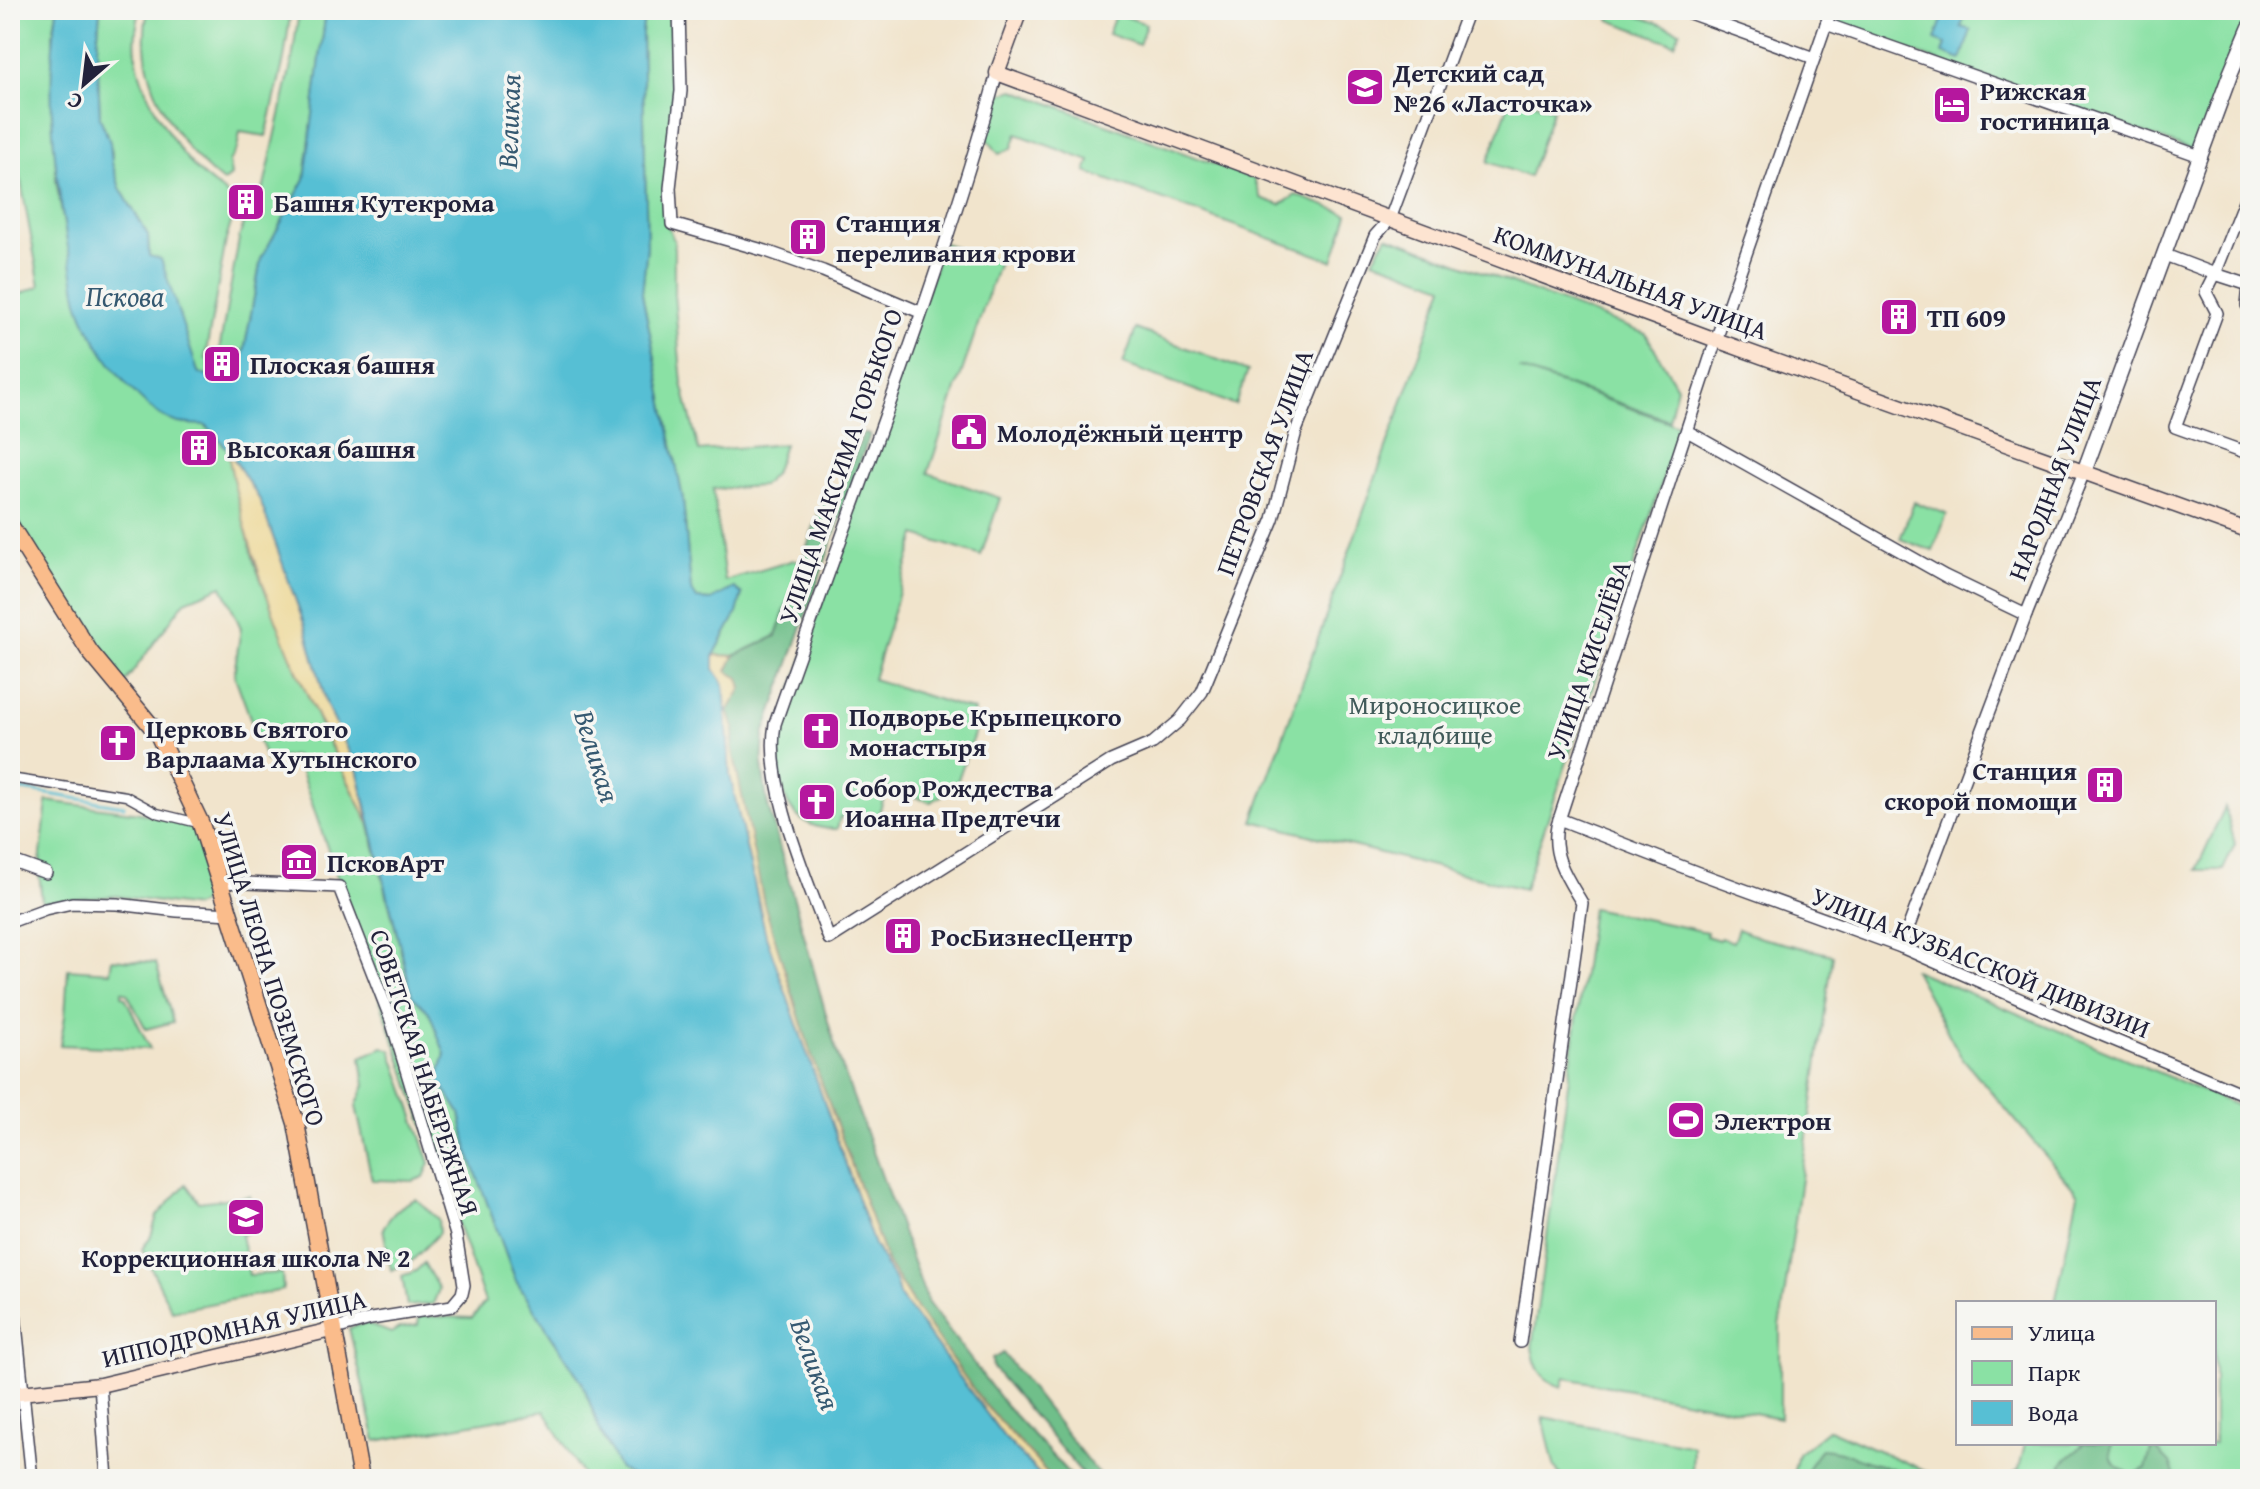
<svg xmlns="http://www.w3.org/2000/svg" width="2260" height="1489" viewBox="0 0 2260 1489" font-family="'Gentium Book Plus',serif">
<rect width="100%" height="100%" fill="#f6f6f2"/>
<filter id="ink" filterUnits="userSpaceOnUse"><feTurbulence type="fractalNoise" baseFrequency=".0125" numOctaves="2"/><feDisplacementMap in="SourceGraphic" scale="16" xChannelSelector="R" yChannelSelector="G"/><feConvolveMatrix kernelMatrix="1 2 1 2 8 2 1 2 1" color-interpolation-filters="sRGB"/></filter>
<filter id="wash" filterUnits="userSpaceOnUse"><feTurbulence type="fractalNoise" baseFrequency=".006" numOctaves="4" result="noise"/><feDisplacementMap in="SourceGraphic" scale="32" xChannelSelector="R" yChannelSelector="G"/><feGaussianBlur stdDeviation="1.8" result="paint"/><feColorMatrix in="noise" values="0 0 0 0 0 0 0 0 0 0 0 0 0 0 0 0 0 1.4 0 .05"/><feComposite in="paint" operator="in"/></filter>
<g filter="url(#wash)">
<rect width="100%" height="100%" fill="#f1e4cc"/>
<g fill="#8ae1a4" stroke="#568270" stroke-width="2">
<path d="M10,10H57L53,34L56,181L79,304L97,341L118,373L175,422L205,425L227,448L254,562L265,590L324,733L369,823L412,996L429,1012L445,1054L438,1079L460,1113L468,1151L516,1281L583,1384L599,1428L619,1467L637,1479H585L545,1411L376,1441L349,1328L366,1323L391,1333L399,1328L418,1325L419,1316L472,1318L485,1302L295,755L266,761L234,674L241,628L222,586L185,601L123,685L91,644L45,574L10,504V298L40,286L10,122Z"/>
<path d="M100,10H140C137,24 134,38 136,53C139,89 170,140 194,167C207,181 223,190 237,203L226,240L205,358L209,360C208,370 213,376 224,377L233,373L230,380C216,385 210,378 198,372L156,260L149,256L148,235L120,188L112,163V152L100,118L97,48Z"/>
<path d="M148,10H291L284,59L266,136L240,132L237,149L229,162L231,176L223,182C174,144 133,73 148,10Z"/>
<path d="M299,10H326L305,179L261,259L244,352L235,369L232,355L219,351L239,239L247,209L257,203L264,187L292,61Z"/>
<path d="M645,10H674L677,89L665,187L667,223L674,241V294L682,383L699,451L784,444L774,474L762,486L713,489L725,581L794,560L801,562L776,636L734,656L714,655L737,613L742,594L734,589L711,600L697,599L691,590L683,499L642,293L647,246L642,33Z"/>
<path d="M1613,10H1622L1680,31L1675,44L1609,20Z"/>
<path d="M1834,10H2248V18L2195,151L1829,23Z"/>
<path d="M1116,13L1146,24L1139,45L1108,34Z"/>
<path d="M1014,90L1254,179L1261,198L1280,205L1296,195L1348,214L1333,261L1086,172L1090,161L1017,134L1012,148L999,154L982,132L994,96Z"/>
<path d="M1512,95L1553,109L1529,177L1488,162Z"/>
<path d="M1387,236L1646,334L1677,387L1669,420L1519,369L1681,426L1524,889L1253,821L1444,286L1373,260Z"/>
<path d="M943,243L999,262L928,473L1000,498L981,556L916,535L873,679L974,711L969,726L976,728L955,788L931,802L887,788L876,822L840,817L837,829C776,830 777,772 780,726Z"/>
<path d="M1136,329L1248,371L1235,405L1123,364Z"/>
<path d="M1914,502L1947,514L1933,551L1900,539Z"/>
<path d="M47,801L140,813L199,827L219,892L195,907L116,896L42,902L39,872Z"/>
<path d="M2225,807L2235,844L2223,870H2196Z"/>
<path d="M1592,908L1707,932L1706,936L1719,940L1721,938L1733,942L1738,929L1761,938L1833,955L1780,1326V1418L1565,1378L1562,1387C1541,1380 1535,1368 1532,1347Z"/>
<path d="M112,959L156,963L173,1022L146,1029L127,993L122,991V996L125,997L150,1049L60,1045L65,1016L68,969L110,972Z"/>
<path d="M1914,970L2250,1111V1479H1992L1993,1477L2009,1476L2019,1469L2025,1443H2214V1303H2055L2078,1194L1960,1055Z"/>
<path d="M383,1047L391,1050L430,1163L424,1177L413,1181L372,1180L356,1106L365,1085L361,1057Z"/>
<path d="M186,1184L199,1202L249,1196L256,1229L241,1235L249,1275L282,1273L283,1290L172,1311L142,1249L151,1236L157,1216Z"/>
<path d="M416,1199L438,1219L439,1233L411,1262L391,1270L383,1228C392,1214 400,1205 416,1199Z"/>
<path d="M424,1263L439,1289L433,1304L407,1306L402,1276L416,1271Z"/>
<path d="M1543,1417L1693,1446L1692,1475L1694,1479H1562L1554,1465Z"/>
<path d="M1829,1429L1944,1479H1792L1798,1454Z"/>
</g>
<g fill="#6fbf8a" stroke="#487062" stroke-width="2">
<path d="M863,434H870L764,734L762,765L767,802L836,1050L928,1303L1006,1406L1074,1479H1053L983,1403L917,1310L887,1262L811,1054L764,904L742,804L732,747L734,728L728,711L737,695L727,671L734,656L776,636L822,503L840,493Z"/>
<path d="M1003,1353L1102,1479H1087L993,1368L992,1359Z"/>
<path d="M2084,1443H2112C2108,1464 2116,1467 2133,1475L2146,1468L2151,1450L2155,1448L2170,1463L2176,1479H2062L2064,1472L2061,1468C2064,1457 2078,1453 2084,1443Z"/>
<path d="M1821,1449C1840,1450 1853,1457 1872,1463C1889,1467 1905,1472 1922,1479H1805L1809,1466Z"/>
</g>
<g fill="#eeda9e" stroke="#887e6c" stroke-width="2">
<path d="M227,448L260,500L307,632L327,706L357,768L369,823C309,704 250,580 227,448Z"/>
<path d="M714,655L734,656L727,671L739,678L742,688L728,711L734,728L732,747L764,904L811,1054L887,1262L917,1310L983,1403L1053,1479H1044L1004,1437L899,1295L896,1283L874,1245L766,936L730,776L724,684L714,669Z"/>
</g>
<g fill="#57bfd4" stroke="#3c7088" stroke-width="2">
<path d="M57,10H100L97,48L100,118L110,142L112,163L120,188L148,235L149,256L161,259L198,372L221,383L230,380L244,352L261,259L305,179L326,10H645L642,33L647,246L642,293L683,499L691,590L697,599L711,600L734,588L742,594L737,613L714,655V669L724,684L730,776L766,936L874,1245L896,1283L899,1295L1004,1437L1044,1479H637L619,1468L599,1428L583,1384L516,1281L468,1151L460,1113L438,1079L445,1054L429,1012L412,996L357,768L327,706L307,632L260,500L227,448L206,425C196,424 184,425 175,422C138,410 88,339 78,301C74,284 72,265 68,247C54,169 45,89 57,10Z"/>
<path d="M1945,11L1964,17L1961,27L1971,30L1961,60L1943,53L1946,44L1935,40Z"/>
</g>
<g fill="none" stroke-linecap="round" stroke-linejoin="round">
<path stroke="#57bfd4" stroke-width="3" d="M10,788L124,806"/>
</g>
</g>
<g filter="url(#ink)">
<g fill="none" stroke-linecap="round" stroke-linejoin="round">
<defs>
<path id="pedestrian" d="M10,778L126,796L157,813L198,823"/>
<g id="minor">
<path d="M679,10L681,91L670,188L672,224L766,251L823,271L920,312"/>
<path d="M1681,10L1814,58"/>
<path d="M1826,24L2200,156"/>
<path d="M997,73C936,293 850,507 775,724C764,785 808,881 829,939L1111,761L1153,743L1180,720L1202,692L1273,519L1296,431L1375,236L1390,219L1468,10"/>
<path d="M2165,255L2215,274L2250,186"/>
<path d="M2250,306L2247,305L2249,285L2215,274L2206,292L2217,313L2175,427L2250,454"/>
<path d="M1687,431L1945,576L2026,615"/>
<path d="M1559,819L1701,874L1901,947L2090,1030L2250,1097"/>
<path d="M10,860L46,873"/>
<path d="M221,882L339,887L391,1020L456,1235L464,1285L462,1294L452,1306L371,1319L335,1329"/>
<path d="M10,922L45,909L72,903L117,904L177,911L231,914"/>
<path d="M1901,947L2026,615L2084,472"/>
<path d="M10,1266L32,1479"/>
<path d="M1520,1342L1582,903C1567,878 1551,856 1557,826L1716,340L1831,10"/>
<path d="M100,1385L107,1479"/>
</g>
<path id="tertiary" d="M2084,472L2231,72L2250,27"/>
<g id="secondary">
<path d="M1020,10L997,73L1716,340L2250,532"/>
<path d="M10,1394L100,1385L335,1329"/>
</g>
<path id="primary" d="M10,525L90,652L158,734L201,824L296,1123L361,1479"/>
</defs>
<use href="#pedestrian" stroke="#413f51" stroke-width="11"/>
<use href="#minor" stroke="#413f51" stroke-width="14"/>
<use href="#tertiary" stroke="#413f51" stroke-width="17"/>
<use href="#secondary" stroke="#413f51" stroke-width="17"/>
<use href="#primary" stroke="#413f51" stroke-width="19"/>
<use href="#pedestrian" stroke="#fff" stroke-width="8"/>
<use href="#minor" stroke="#fff" stroke-width="11"/>
<use href="#tertiary" stroke="#fff" stroke-width="14"/>
<use href="#secondary" stroke="#fde4d1" stroke-width="14"/>
<use href="#primary" stroke="#fabc8b" stroke-width="16"/>
</g>
</g>
<defs>
<symbol id="school-square" viewBox="-11 -11 22 22"><rect x="-9" y="-9" width="18" height="18" rx="4" fill="#b5179e" stroke="#f6f6f2"/><path d="M0-5L7-2L0 1L-7-2ZM-4 1L0 2.5L4 1V4Q0 6-4 4Z" fill="#fff"/></symbol>
<symbol id="hotel-square" viewBox="-11 -11 22 22"><rect x="-9" y="-9" width="18" height="18" rx="4" fill="#b5179e" stroke="#f6f6f2"/><path d="M-6-4.5h1.5V1H6V5H4.5V3h-9V5H-6ZM-4 0a1.8 1.8 0 1 1 3.6 0ZM.5 0V-2.5h3Q6-2.5 6 0Z" fill="#fff"/></symbol>
<symbol id="building-square" viewBox="-11 -11 22 22"><rect x="-9" y="-9" width="18" height="18" rx="4" fill="#b5179e" stroke="#f6f6f2"/><path d="M-4-6H4V6H1V3H-1V6H-4ZM-2.5-4.3h1.7v1.8h-1.7ZM.8-4.3h1.7v1.8H.8ZM-2.5-1h1.7V.8h-1.7ZM.8-1h1.7V.8H.8Z" fill="#fff"/></symbol>
<symbol id="civic-square" viewBox="-11 -11 22 22"><rect x="-9" y="-9" width="18" height="18" rx="4" fill="#b5179e" stroke="#f6f6f2"/><path d="M-.6-6.5H3V-4.5H.6V-3L4-1V1h2V6H-6V1h2V-1L-.6-3ZM-1.2 2.5V6h2.4V2.5Z" fill="#fff"/></symbol>
<symbol id="church-square" viewBox="-11 -11 22 22"><rect x="-9" y="-9" width="18" height="18" rx="4" fill="#b5179e" stroke="#f6f6f2"/><path d="M-1.2-6h2.4v3.5h3.3v2.4h-3.3V6h-2.4V-.1h-3.3v-2.4h3.3Z" fill="#fff"/></symbol>
<symbol id="museum-square" viewBox="-11 -11 22 22"><rect x="-9" y="-9" width="18" height="18" rx="4" fill="#b5179e" stroke="#f6f6f2"/><path d="M0-6L6-3V-2H-6V-3ZM-5-1h2V3h-2ZM-1-1h2V3h-2ZM3-1h2V3H3ZM-6 4H6V6H-6Z" fill="#fff"/></symbol>
<symbol id="stadium-square" viewBox="-11 -11 22 22"><rect x="-9" y="-9" width="18" height="18" rx="4" fill="#b5179e" stroke="#f6f6f2"/><path d="M0-5a6.5 5 0 1 0 0 10a6.5 5 0 1 0 0-10ZM-3.5-1.8h7v3.6h-7Z" fill="#fff"/></symbol>
</defs>
<g fill-rule="evenodd">
<use href="#school-square" x="1343" y="65" width="44" height="44"/>
<use href="#hotel-square" x="1930" y="83" width="44" height="44"/>
<use href="#building-square" x="224" y="180" width="44" height="44"/>
<use href="#building-square" x="786" y="215" width="44" height="44"/>
<use href="#building-square" x="1877" y="295" width="44" height="44"/>
<use href="#building-square" x="200" y="342" width="44" height="44"/>
<use href="#civic-square" x="947" y="410" width="44" height="44"/>
<use href="#building-square" x="177" y="426" width="44" height="44"/>
<use href="#church-square" x="799" y="709" width="44" height="44"/>
<use href="#church-square" x="96" y="721" width="44" height="44"/>
<use href="#building-square" x="2083" y="763" width="44" height="44"/>
<use href="#church-square" x="795" y="780" width="44" height="44"/>
<use href="#museum-square" x="277" y="840" width="44" height="44"/>
<use href="#building-square" x="881" y="914" width="44" height="44"/>
<use href="#stadium-square" x="1664" y="1098" width="44" height="44"/>
<use href="#school-square" x="224" y="1195" width="44" height="44"/>
</g>
<g text-anchor="middle" dominant-baseline="central" stroke-width="7" stroke-linejoin="round" paint-order="stroke">
<g font-size="26" font-weight="bold" fill="#22223b" stroke="#f6f6f2" text-anchor="start">
<text x="1393" y="72">Детский сад<tspan x="1393" dy="30">№26 «Ласточка»</tspan></text>
<text x="1980" y="90">Рижская<tspan x="1980" dy="30">гостиница</tspan></text>
<text x="274" y="202">Башня Кутекрома</text>
<text x="836" y="222">Станция<tspan x="836" dy="30">переливания крови</tspan></text>
<text x="1927" y="317">ТП 609</text>
<text x="250" y="364">Плоская башня</text>
<text x="997" y="432">Молодёжный центр</text>
<text x="227" y="448">Высокая башня</text>
<text x="849" y="716">Подворье Крыпецкого<tspan x="849" dy="30">монастыря</tspan></text>
<text x="146" y="728">Церковь Святого<tspan x="146" dy="30">Варлаама Хутынского</tspan></text>
<text x="2077" y="770" text-anchor="end">Станция<tspan x="2077" dy="30">скорой помощи</tspan></text>
<text x="845" y="787">Собор Рождества<tspan x="845" dy="30">Иоанна Предтечи</tspan></text>
<text x="327" y="862">ПсковАрт</text>
<text x="931" y="936">РосБизнесЦентр</text>
<text x="1714" y="1120">Электрон</text>
<text x="246" y="1257" text-anchor="middle">Коррекционная школа № 2</text>
</g>
<g font-size="26" fill="#22223b" stroke="#f6f6f2">
<text transform="translate(1631 282) rotate(20)">КОММУНАЛЬНАЯ УЛИЦА</text>
<text transform="translate(1264 462) rotate(-70)">ПЕТРОВСКАЯ УЛИЦА</text>
<text transform="translate(840 466) rotate(-71)">УЛИЦА МАКСИМА ГОРЬКОГО</text>
<text transform="translate(2054 478) rotate(-69)">НАРОДНАЯ УЛИЦА</text>
<text transform="translate(1588 660) rotate(-71)">УЛИЦА КИСЕЛЁВА</text>
<text transform="translate(1981 962) rotate(22)">УЛИЦА КУЗБАССКОЙ ДИВИЗИИ</text>
<text transform="translate(270 969) rotate(73)">УЛИЦА ЛЕОНА ПОЗЕМСКОГО</text>
<text transform="translate(425 1072) rotate(72)">СОВЕТСКАЯ НАБЕРЕЖНАЯ</text>
<text transform="translate(234 1328) rotate(-13)">ИППОДРОМНАЯ УЛИЦА</text>
</g>
<g font-size="26" fill="#415b5a" stroke="#f6f6f2">
<text x="1435" y="704">Мироносицкое<tspan x="1435" dy="30">кладбище</tspan></text>
</g>
<g font-size="28" font-style="italic" fill="#355971" stroke="#f6f6f2">
<text transform="translate(508 121) rotate(-88)">Великая</text>
<text x="125" y="295">Пскова</text>
<text transform="translate(598 756) rotate(73)">Великая</text>
<text transform="translate(816 1364) rotate(70)">Великая</text>
</g>
</g>
<rect width="2260" height="1489" fill="none" stroke="#f6f6f2" stroke-width="40"/>
<rect x="1956" y="1301" width="260" height="144" fill="#f6f6f2" stroke="#a1a1a9" stroke-width="2"/>
<rect x="1972" y="1327" width="40" height="12" fill="#fabc8b" stroke="#a1a1a9" stroke-width="2"/>
<text x="2028" y="1341" font-size="24" fill="#22223b">Улица</text>
<rect x="1972" y="1361" width="40" height="24" fill="#8ae1a4" stroke="#a1a1a9" stroke-width="2"/>
<text x="2028" y="1381" font-size="24" fill="#22223b">Парк</text>
<rect x="1972" y="1401" width="40" height="24" fill="#57bfd4" stroke="#a1a1a9" stroke-width="2"/>
<text x="2028" y="1421" font-size="24" fill="#22223b">Вода</text>
<g transform="translate(84 84) rotate(208)" stroke="#f6f6f2" stroke-width="6" paint-order="stroke">
<path d="M0-6L14 30L0 20L-14 30Z" fill="#22223b"/>
<text y="-12" font-size="22" font-weight="bold" text-anchor="middle" fill="#22223b">С</text>
</g>
</svg>
